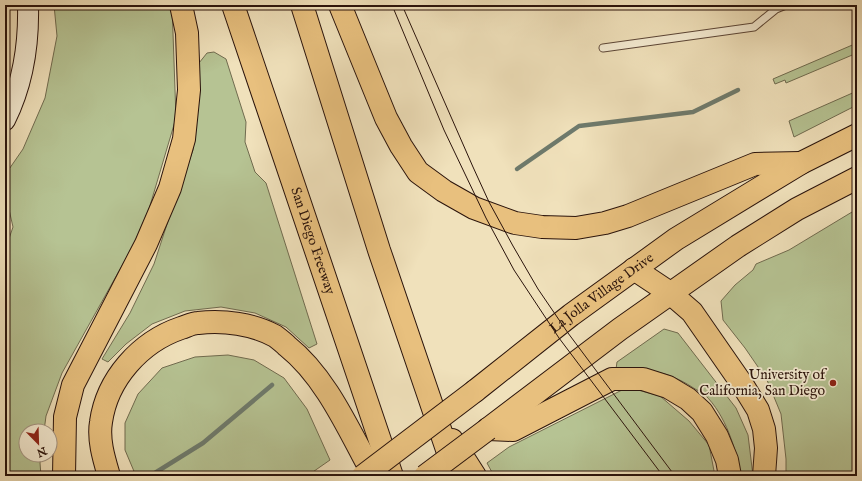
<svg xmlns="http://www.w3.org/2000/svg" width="862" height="481" viewBox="0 0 862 481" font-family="'IM FELL English',serif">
<rect width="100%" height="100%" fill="#f0e1bb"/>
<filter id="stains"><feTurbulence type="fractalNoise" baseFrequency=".005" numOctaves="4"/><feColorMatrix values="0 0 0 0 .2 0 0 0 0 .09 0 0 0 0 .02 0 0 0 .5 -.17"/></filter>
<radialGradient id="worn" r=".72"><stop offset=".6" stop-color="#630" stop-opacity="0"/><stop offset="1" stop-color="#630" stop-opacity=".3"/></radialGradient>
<g fill="#b6c393" stroke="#706b4f">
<path d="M54,5H172L176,118L149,209L133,246L62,373L46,416L44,431H26V455H41L40,463L41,476H5V250L13,227L8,205L5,200V175L23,149L45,98L57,36Z"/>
<path d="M857,43V53L786,83L785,80L775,84L773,79Z"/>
<path d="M214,52L226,59L246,122L245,142L255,172L266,183L317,344L309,348L286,327L255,313L221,307L185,311L152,324L126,344L108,362L102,359L130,313L154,264L171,212L193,150L199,98V63L207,53Z"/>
<path d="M857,91V105L794,137L789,121Z"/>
<path d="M857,209V476H786V459L781,414L767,380L745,348L723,320L721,301L735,285L753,270L756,264L789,250Z"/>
<path d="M664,329L678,333L736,408L748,435L753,476H740C737,450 725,414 705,395C702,392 696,390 692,387C669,372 644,367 616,369L617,362Z"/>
<path d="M228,355L254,360L284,378L307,409L330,460L307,476H136L125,450V423L138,394L162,368L195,357Z"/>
<path d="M634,389L660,396L689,421L709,445L715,476H494L487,463L509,447L622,390Z"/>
</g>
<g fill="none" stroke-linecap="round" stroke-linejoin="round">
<g stroke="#6e7a6c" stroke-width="4.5">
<path d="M517,169L579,126L693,112L738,90"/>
<path d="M150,476L203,443L272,385"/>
</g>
<defs>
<path id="lane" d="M603,48L754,27L776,9L786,5"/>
<path id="secondary" d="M5,120C23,84 29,45 28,5"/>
<g id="primary">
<path id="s1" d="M475,391L571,315L676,239L801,163L857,135"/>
<path d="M488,429L620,329L738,246L797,209L857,178"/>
</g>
<g id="highway">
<path id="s2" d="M233,5L392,476"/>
<path d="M302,5L379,250L456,476"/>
<path d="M340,5L386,118L401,146L418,172L444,191L474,208L515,223L542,227L576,228L605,223L628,216L755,164L801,163"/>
<path d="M634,269L670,293L692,312L742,384L758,410L764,429L766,448L764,476"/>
<path d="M488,429L513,430L612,379H643L668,387L688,399L702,412L717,436L727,460L730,476"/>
<path d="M452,440L475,476"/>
<path d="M64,476L65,417L73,385L146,244L170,188L184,139L189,90L187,33L181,5"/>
<path d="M109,476C104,459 98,440 101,422C107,379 140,342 181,328C187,326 193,323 198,323C224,320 253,324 275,336C279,339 283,342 287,346C327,378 349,431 374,476"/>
</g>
</defs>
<use href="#lane" stroke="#5c4637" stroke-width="9"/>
<use href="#secondary" stroke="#2a130b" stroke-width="22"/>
<use href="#primary" stroke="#2a130b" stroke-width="24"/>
<use href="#highway" stroke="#2a130b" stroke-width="24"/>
<use href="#lane" stroke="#f5ecd3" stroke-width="7"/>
<use href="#secondary" stroke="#f5ecd3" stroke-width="20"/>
<use href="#primary" stroke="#e8c07e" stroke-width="22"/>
<use href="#highway" stroke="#e8c07e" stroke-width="22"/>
<g stroke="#2a130b" stroke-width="1">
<path d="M392,5L444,130L486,218L514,270L559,338L663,476"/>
<path d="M402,5L473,167L489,202L513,246L538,289L568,333L675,476"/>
</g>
<defs>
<g id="primary-bridge">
<path d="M363,476L475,391"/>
<path d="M425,476L488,429"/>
</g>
</defs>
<use href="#primary-bridge" stroke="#2a130b" stroke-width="24" stroke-linecap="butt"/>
<use href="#primary-bridge" stroke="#e8c07e" stroke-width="22"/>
</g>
<circle fill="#8f2418" stroke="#f5ecd3" stroke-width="1.5" cx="833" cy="383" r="4"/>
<g text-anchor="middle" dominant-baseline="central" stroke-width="3.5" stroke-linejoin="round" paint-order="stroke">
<g font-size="14" fill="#2a130b" stroke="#f5ecd3">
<text stroke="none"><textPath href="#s2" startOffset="249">San Diego Freeway</textPath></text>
<text stroke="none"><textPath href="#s1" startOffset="160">La Jolla Village Drive</textPath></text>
</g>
<g font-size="14" fill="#2a130b" stroke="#f5ecd3" text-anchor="end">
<text x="825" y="375">University of<tspan x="825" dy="16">California, San Diego</tspan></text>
</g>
</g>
<rect width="862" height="481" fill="none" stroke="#f0e1bb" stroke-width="20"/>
<rect x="6" y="6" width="850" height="469" fill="none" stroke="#2a130b" stroke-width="2"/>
<rect x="10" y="10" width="842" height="461" fill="none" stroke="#2a130b"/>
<g transform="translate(38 443) rotate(157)"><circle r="19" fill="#f5ecd3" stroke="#a49583"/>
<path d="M0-3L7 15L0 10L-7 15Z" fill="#8f2418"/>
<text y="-6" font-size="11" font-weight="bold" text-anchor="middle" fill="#2a130b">N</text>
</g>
<rect width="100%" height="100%" filter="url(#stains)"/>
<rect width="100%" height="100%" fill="url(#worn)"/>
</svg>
